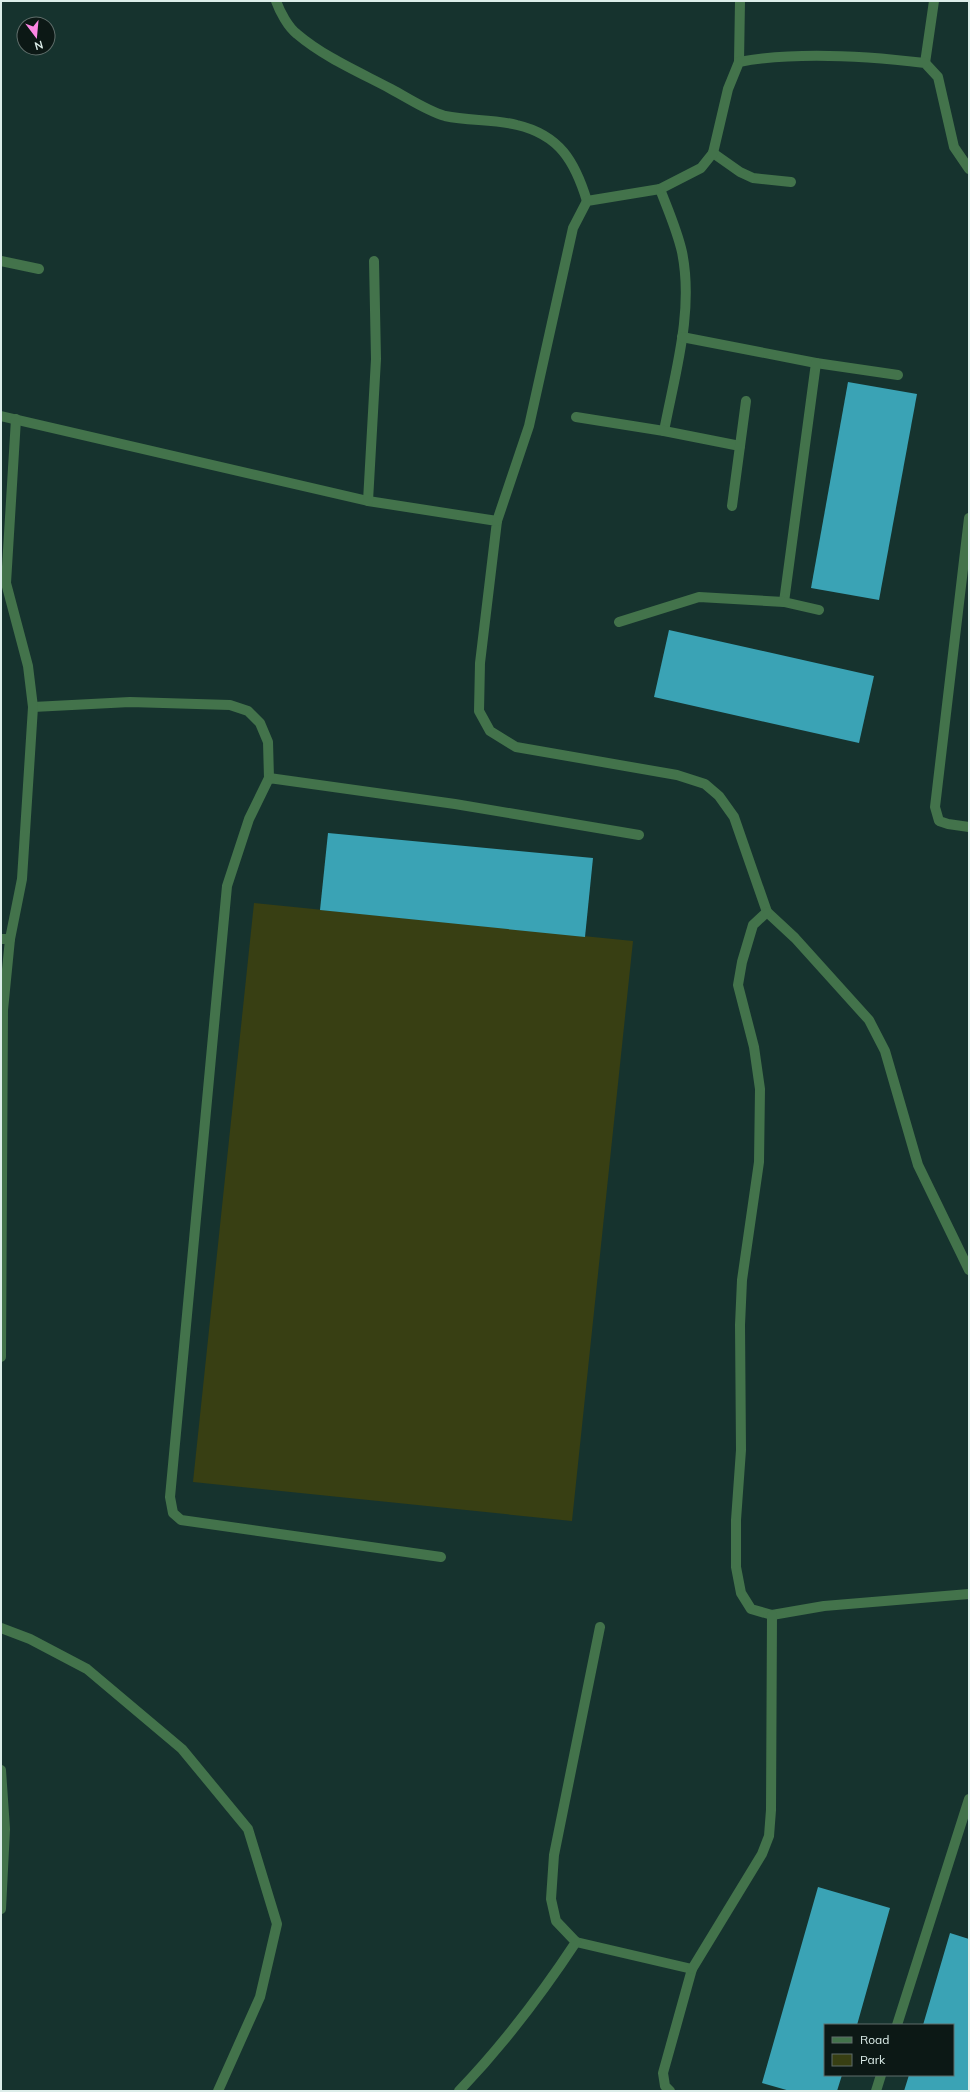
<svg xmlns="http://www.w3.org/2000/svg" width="970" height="2092" viewBox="0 0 970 2092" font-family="Mulish,sans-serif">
<rect width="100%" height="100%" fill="#16332e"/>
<path fill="#383f13" d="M254,903L633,941L572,1521L193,1482Z"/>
<g fill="#3aa3b5">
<path d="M848,382L917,394L879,600L811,588Z"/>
<path d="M669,630L874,676L859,743L654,697Z"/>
<path d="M328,833L593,858L585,937L320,910Z"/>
<path d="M818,1887L890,1908L857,2025H825V2075H842L837,2091H790L762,2083Z"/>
<path d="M950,1933L969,1939V2091H904L909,2075H953V2025H923Z"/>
</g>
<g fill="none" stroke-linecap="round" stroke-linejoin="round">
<g stroke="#43734b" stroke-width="10">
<path d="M660,189C668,210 677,230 682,252C694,311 675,373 664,431"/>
<path d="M682,337L816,363L898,375"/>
<path d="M576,417L664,431L740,446"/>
<path d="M732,506L746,401"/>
<path d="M784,602L816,363"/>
<path d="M619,622L699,597L784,602L819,610"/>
<path d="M33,707L130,702L230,705L248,711L260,723L268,742L269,778"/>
<path d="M1,939H10"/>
<path d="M441,1557L181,1520L173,1513L170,1497L227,886L249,819L269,778L455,804L639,835"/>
</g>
<g stroke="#43734b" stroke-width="10">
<path d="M276,1C280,12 288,27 297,34C324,57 359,72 391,89C408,98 427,111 445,116C469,121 494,119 517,125C560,135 575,162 587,201"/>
<path d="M739,62L740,1"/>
<path d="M925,63L934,1"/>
<path d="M713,153L740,172L753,178L791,182"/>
<path d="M1,261L39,269"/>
<path d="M1,416L368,501L497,521L480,663L479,711L490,731L516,747L677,775L705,784L719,796L734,817L767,912L795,938L869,1020L885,1051L918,1165L969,1270"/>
<path d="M368,501L376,359L374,261"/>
<path d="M969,518L935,807L939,821L948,824L969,827"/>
<path d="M497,521L529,426L573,228L587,201L660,189L701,168L713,153L728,89L739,62C797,51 867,56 925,63L938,77L954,147L969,169"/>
<path d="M767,912L753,925L742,962L738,985L754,1047L760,1089L759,1162L742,1280L740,1325L741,1450L736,1520V1567L741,1593L751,1609L772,1615L824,1606L969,1594"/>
<path d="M1,1357L3,1010L10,939L22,879L33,707L28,666L6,583L16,419"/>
<path d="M1,1628L30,1639L87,1669L182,1749L248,1829L277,1924L260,1997L218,2091"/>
<path d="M1,1770L5,1829L1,1909"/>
<path d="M576,1942L692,1969L663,2073L665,2086L670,2091"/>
<path d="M692,1969L762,1854L769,1836L771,1810L772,1615"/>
<path d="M897,2025L969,1799"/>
<path d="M459,2091C503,2045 541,1995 576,1942L556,1921L551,1899L554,1855L600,1627"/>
<path d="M876,2091L881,2075"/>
</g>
</g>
<rect width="970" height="2092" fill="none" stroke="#dcede9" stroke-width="4"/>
<rect x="824" y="2024" width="130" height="52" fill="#0c1815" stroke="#5f6d6a"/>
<rect x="832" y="2037" width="20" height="6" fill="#43734b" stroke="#5f6d6a"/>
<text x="860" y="2044" font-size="12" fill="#dcede9">Road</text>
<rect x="832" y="2054" width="20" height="12" fill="#383f13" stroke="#5f6d6a"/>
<text x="860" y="2064" font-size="12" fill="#dcede9">Park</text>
<g transform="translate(36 36) rotate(164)"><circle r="19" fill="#0c1815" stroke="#5f6d6a"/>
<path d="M0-3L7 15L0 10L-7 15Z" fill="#fc86e3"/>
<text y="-6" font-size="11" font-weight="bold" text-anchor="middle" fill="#dcede9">N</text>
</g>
</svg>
